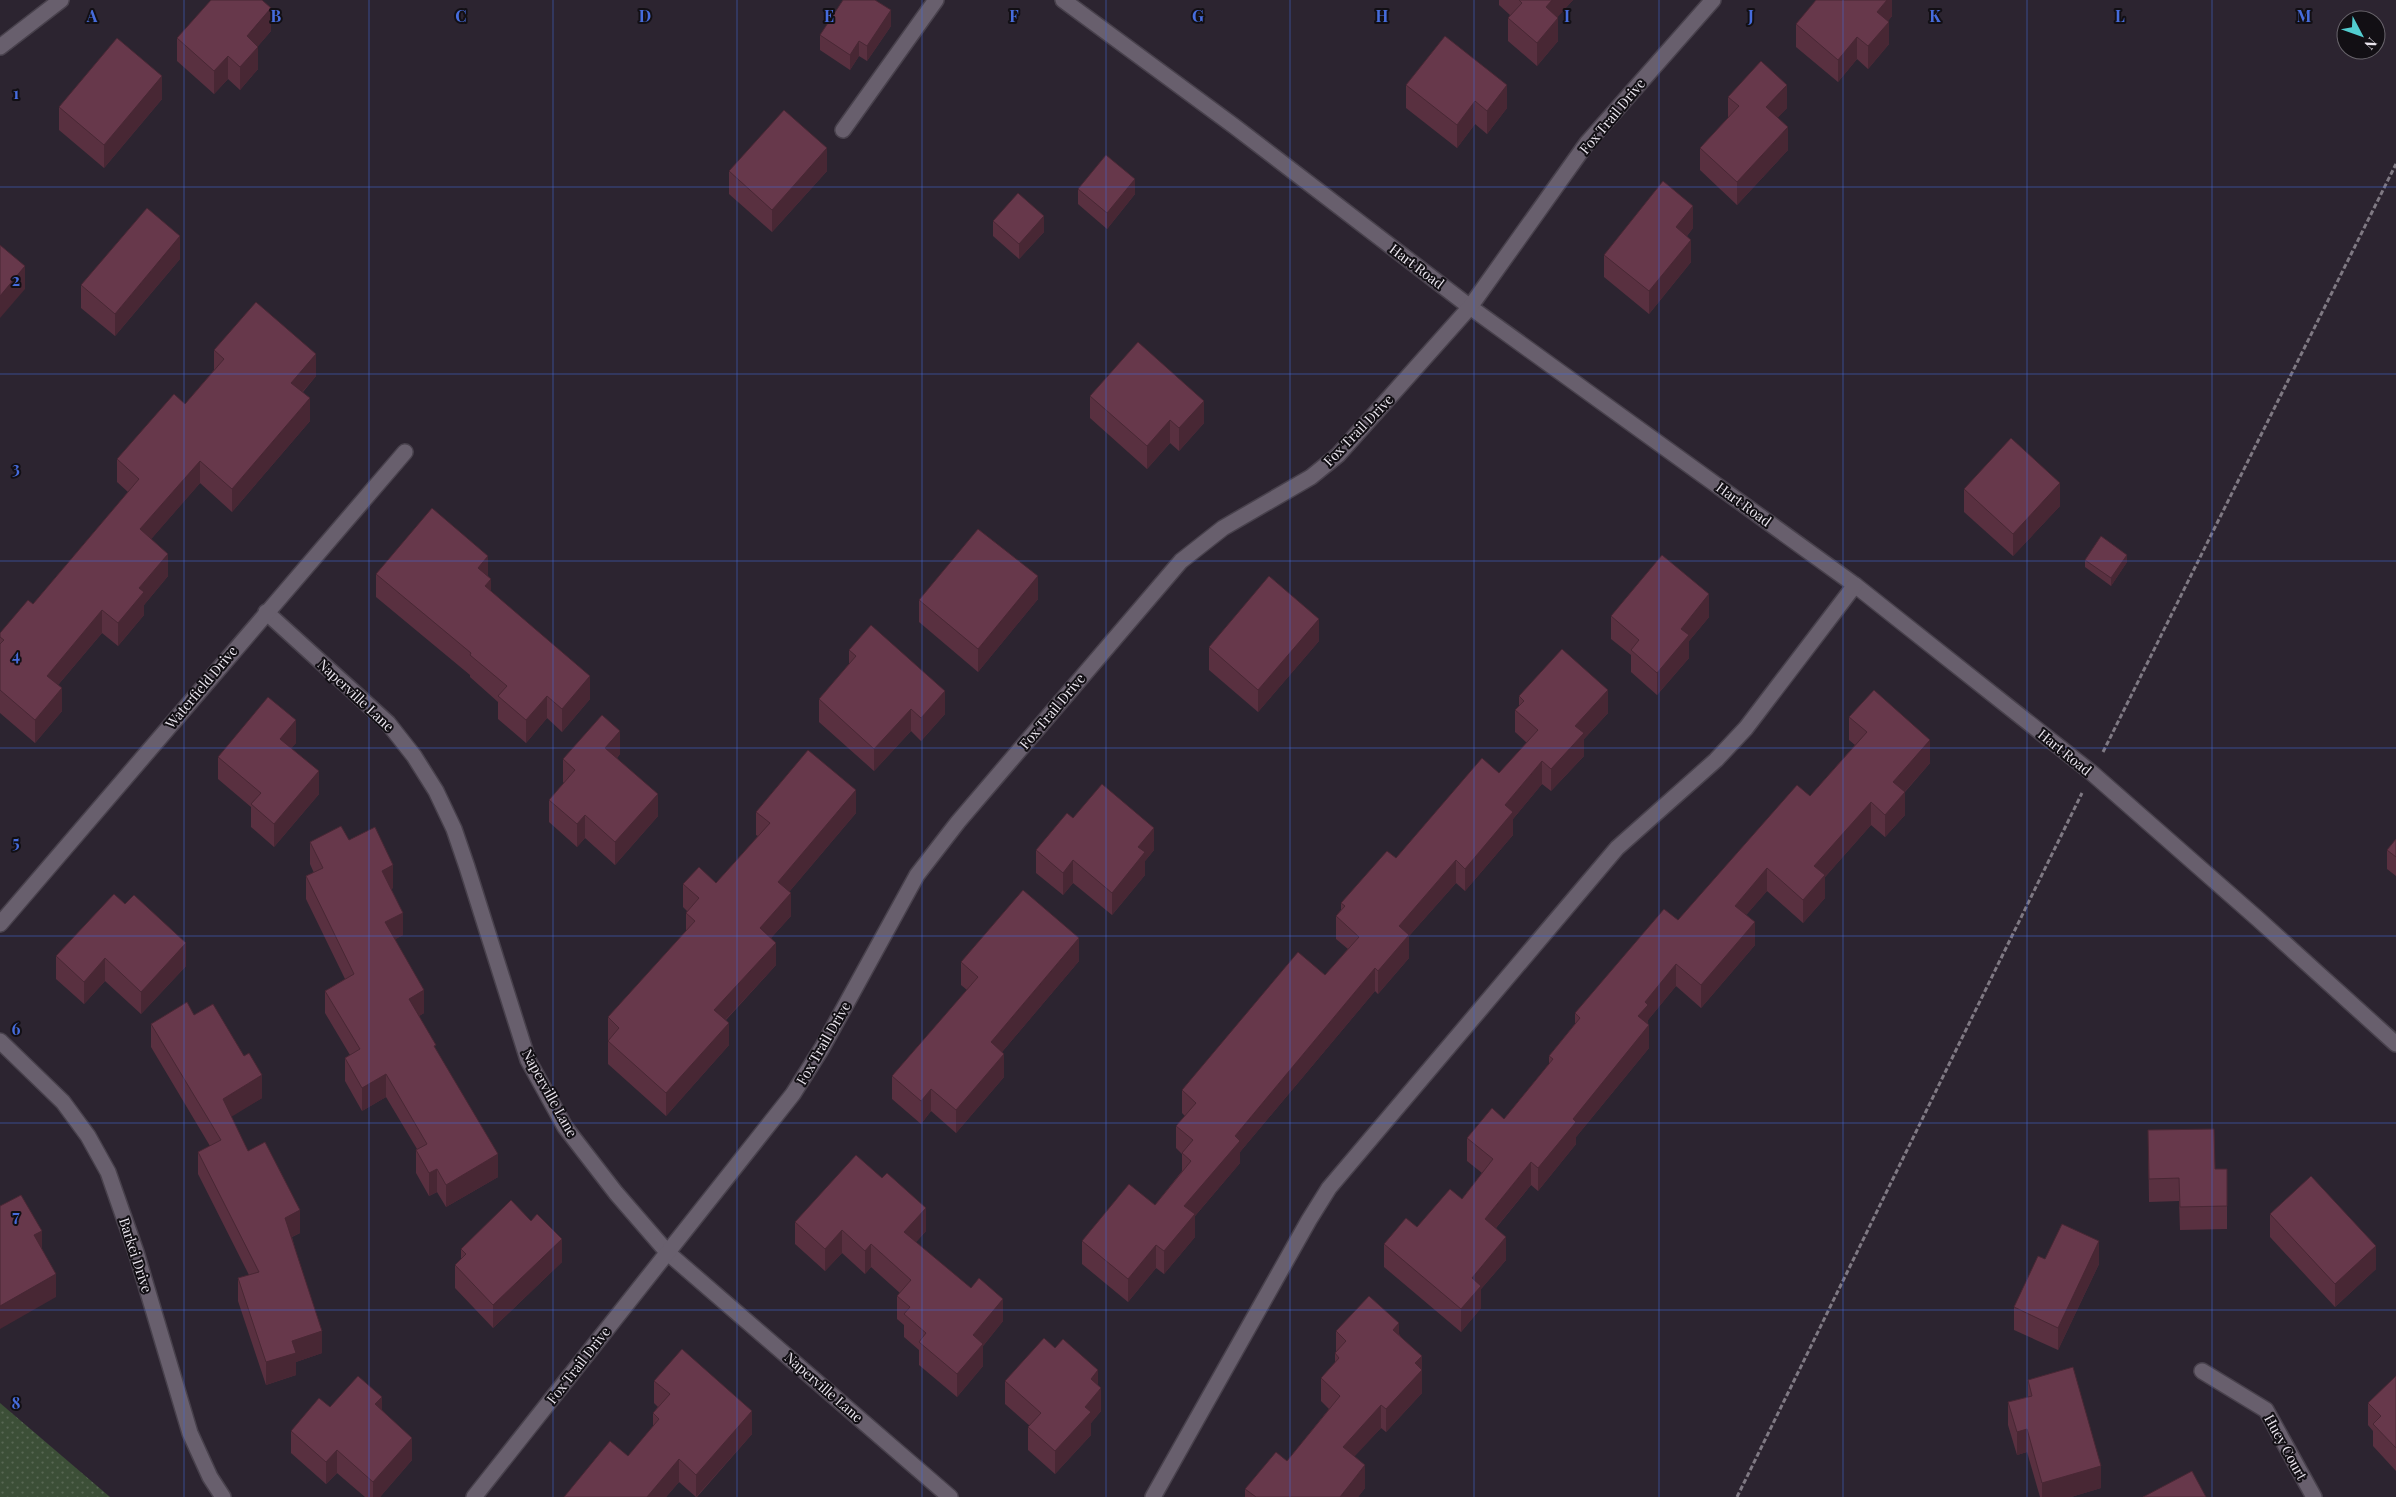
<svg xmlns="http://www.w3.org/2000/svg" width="2396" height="1497" viewBox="0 0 2396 1497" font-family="'Playfair Display',serif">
<defs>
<pattern id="park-dots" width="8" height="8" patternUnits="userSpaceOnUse" patternTransform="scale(1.25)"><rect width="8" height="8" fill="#3c4f37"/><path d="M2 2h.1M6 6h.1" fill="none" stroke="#586854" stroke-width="1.8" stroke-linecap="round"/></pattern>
</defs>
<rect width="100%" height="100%" fill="#2c2430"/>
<path fill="url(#park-dots)" d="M0,1403L110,1497H0Z"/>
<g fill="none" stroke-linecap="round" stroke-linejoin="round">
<defs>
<g id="minor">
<path d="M1063,0L1234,126L1470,307L1855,585L2092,773L2258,919L2396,1044"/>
<path d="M0,47L61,0"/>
<path d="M843,130L936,0"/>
<path d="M266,612L388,723L414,756L436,791L454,829L467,867L528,1060L565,1127L616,1193L668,1253L950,1497"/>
<path d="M0,924L405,452"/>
<path d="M0,1041L63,1102L88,1136L108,1172L136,1252L190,1433L210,1477L223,1497"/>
<path d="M2202,1371L2266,1410L2314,1497"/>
<path d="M474,1497L793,1094L822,1048L917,875L958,822L1181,561L1223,528L1311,477L1338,455L1470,307L1587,143L1713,0"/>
<path d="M1153,1497L1309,1220L1329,1188L1617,848L1716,760L1746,728L1855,585"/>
</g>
</defs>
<use href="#minor" stroke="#48414c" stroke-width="18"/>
<g stroke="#7f7983" stroke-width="3" stroke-dasharray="5 2.5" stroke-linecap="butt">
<path d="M2103,752L2396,164"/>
<path d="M1737,1497L2082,793"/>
</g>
<use href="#minor" stroke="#685f6d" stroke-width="15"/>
</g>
<g fill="#593040">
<path d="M1499,0H1573L1557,17L1558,41L1537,66L1508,41V18L1510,15L1499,5Z"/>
<path d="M1892,0V16L1888,21L1889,44L1868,69L1857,59L1838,82L1796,47V24Z"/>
<path d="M891,26L867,61L859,56L850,70L820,50V35Z"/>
<path d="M271,31L258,46V69L240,90L228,79L214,94L177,61V38Z"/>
<path d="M1406,85L1507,108L1487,134L1475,124L1457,148L1406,108Z"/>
<path d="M1728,97L1787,108L1778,117L1788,150L1737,205L1700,170V148L1728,118Z"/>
<path d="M162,99L104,168L59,130V107Z"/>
<path d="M729,171H827L772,232L729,194Z"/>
<path d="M1078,189L1135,194L1107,229L1078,204Z"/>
<path d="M993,221L1044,232L1019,259L993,236Z"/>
<path d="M1693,228L1687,236L1691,262L1649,314L1604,277V255Z"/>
<path d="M180,259L115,336L81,308V285Z"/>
<path d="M214,350L316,376L303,392L310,421L232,512L200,483L151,539L168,576L144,605V615L118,646L102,633L58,685L62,711L35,743L0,713V633L33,604L128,492L117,482V459L185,404L214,370Z"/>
<path d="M1090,396L1204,423L1179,451L1170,443L1147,469L1090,418Z"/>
<path d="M1964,489L2060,506L2013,556L1964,512Z"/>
<path d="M2085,560L2127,562L2111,586L2085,567Z"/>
<path d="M376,574L488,576L491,591L590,699L562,732L547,718L526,743L498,719V702L470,677V675L376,597Z"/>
<path d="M1038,599L978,672L919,622V600Z"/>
<path d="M1611,616L1709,617L1689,641V658L1657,695L1631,672V655L1611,639Z"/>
<path d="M1319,641L1258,712L1209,670V647Z"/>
<path d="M849,650L945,714L921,741L911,731L874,771L819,722V699L849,664Z"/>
<path d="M1519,696L1608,713L1584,739V756L1551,791L1542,784L1513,819V835L1465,891L1456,883L1409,936V958L1378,994L1375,991L1240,1152V1163L1195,1216V1237L1164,1274L1156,1268L1128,1302L1082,1264V1241L1155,1205L1182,1171V1154L1176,1148V1126L1185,1116L1182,1113V1090L1325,975L1348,949L1336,939V916L1341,910V903L1499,773L1527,743L1515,732V710L1519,706Z"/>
<path d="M1849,717L1930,763L1905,792V815L1885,837L1871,825L1825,877V898L1803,923L1767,891L1746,915L1755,945L1701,1008L1676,986L1648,1020L1649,1048L1576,1137V1144L1538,1191L1531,1185L1496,1228L1506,1260L1481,1289V1308L1461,1332L1384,1267V1244L1417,1227L1462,1199L1482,1173L1467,1161V1138L1504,1119L1549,1064V1056L1575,1024V1013L1678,920L1810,796L1855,745L1849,740Z"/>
<path d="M296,743L291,748L319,794L274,847L251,827V807L218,779V757Z"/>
<path d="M620,754L617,758L658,816L615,865L585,838L577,847L549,822V800L564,783L563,782V759Z"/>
<path d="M756,812L856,813L789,892L791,916L771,938L776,965L726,1020L729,1045L666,1116L608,1064V1017L686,931V913L687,911L683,907V884L716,883L758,836L756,835Z"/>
<path d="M1073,818L1154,850L1145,861V875L1112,915L1073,883L1063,895L1036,873V850Z"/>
<path d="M2396,839V876L2387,869V850Z"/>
<path d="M349,840L393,888L391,889L403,935L395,939L424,1013L419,1016L498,1177L446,1207L437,1192L429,1196L416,1173V1150L417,1149L386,1097L362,1111L345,1081V1058L350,1055L325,1013V991L345,979L306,899V876L314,873L310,864V842Z"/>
<path d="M114,894L186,966L141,1014L105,981L84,1004L56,979V956Z"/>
<path d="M1079,961L1002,1052L1004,1077L956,1133L931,1111L921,1124L892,1099V1076L967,990L961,985V962Z"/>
<path d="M194,1015L262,1098L231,1116L248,1151L300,1233L292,1237L322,1353L296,1362V1375L266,1385L238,1301V1278L249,1275L198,1174V1152L210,1146L151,1047V1024Z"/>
<path d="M2148,1130L2215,1169H2227V1229L2180,1230L2179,1201L2149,1202Z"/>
<path d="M2270,1214L2376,1269L2335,1307L2270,1237Z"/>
<path d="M795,1222L926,1231L916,1242L1003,1321L983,1346V1366L957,1397L919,1365V1350L904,1337V1325L897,1319V1296L900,1293L871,1267L865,1274L842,1253L825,1271L795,1244Z"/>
<path d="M461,1249L562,1262L493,1328L455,1288V1265L461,1259Z"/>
<path d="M2045,1259L2099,1264L2058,1350L2014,1330V1307Z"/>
<path d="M1336,1331L1399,1334L1422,1370V1393L1386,1432L1381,1428L1354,1456L1365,1488L1358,1497H1245V1489L1287,1461L1329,1409L1321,1401V1378L1335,1363V1353L1336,1352Z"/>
<path d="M2396,1376V1471L2373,1446V1431L2368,1425V1403Z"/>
<path d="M2028,1380L2101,1488L2071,1497H2040L2027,1452L2017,1455L2008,1425V1402L2028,1397Z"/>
<path d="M654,1381L752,1434L697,1497H696L679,1482L666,1497H564L628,1456L653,1427V1413L658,1407L654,1403Z"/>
<path d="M1005,1381L1098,1385L1101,1411L1091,1423V1435L1055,1474L1028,1450V1427L1030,1426L1005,1404Z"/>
<path d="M330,1407L382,1410L412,1460L380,1497H365L337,1473L326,1484L291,1453V1431Z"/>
</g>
<g fill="#482734">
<path d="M1552,0H1573L1546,30V7Z"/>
<path d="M1887,0H1892V16L1877,35V12Z"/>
<path d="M271,8V31L247,59V36Z"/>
<path d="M891,10V26L867,61V46Z"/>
<path d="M1558,18V41L1537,66V43Z"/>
<path d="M1889,22V44L1868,69V46Z"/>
<path d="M1857,37V59L1838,82V60Z"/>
<path d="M859,41V56L850,70V55Z"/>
<path d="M258,47V69L240,90V67Z"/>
<path d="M228,56V79L214,94V71Z"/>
<path d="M162,76V99L104,168V145Z"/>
<path d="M1507,85V108L1487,134V111Z"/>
<path d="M1787,85V108L1766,130V107Z"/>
<path d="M1475,101V124L1457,148V125Z"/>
<path d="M1788,127V150L1737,205V182Z"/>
<path d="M827,148V171L772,232V210Z"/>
<path d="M1135,179V194L1107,229V213Z"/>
<path d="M1693,206V228L1676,250V227Z"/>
<path d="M1044,216V232L1019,259V244Z"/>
<path d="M180,236V259L115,336V314Z"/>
<path d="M1691,240V262L1649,314V291Z"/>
<path d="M25,266V289L0,318V296Z"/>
<path d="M316,354V376L291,405V383Z"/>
<path d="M310,398V421L232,512V489Z"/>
<path d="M1204,401V423L1179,451V428Z"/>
<path d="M1170,420V443L1147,469V446Z"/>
<path d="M200,461V483L140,552V529Z"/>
<path d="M2060,483V506L2013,556V534Z"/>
<path d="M168,554V576L144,605V615L118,646V623L139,588Z"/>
<path d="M2127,555V562L2111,586V578Z"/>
<path d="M488,556V579L478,568Z"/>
<path d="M1038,576V599L978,672V649Z"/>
<path d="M491,579V601L485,586Z"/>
<path d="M1709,594V617L1689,641V658L1657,695V673L1681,629Z"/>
<path d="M102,610V633L47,698V676Z"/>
<path d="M1319,619V641L1258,712V690Z"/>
<path d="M590,676V699L562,732V709Z"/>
<path d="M62,688V711L35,743V720Z"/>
<path d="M1608,690V713L1584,739V756L1551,791V769L1575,726Z"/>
<path d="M945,691V714L921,741V718Z"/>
<path d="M547,696V718L526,743V720Z"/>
<path d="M911,709V731L874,771V749Z"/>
<path d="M296,720V743L280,762V739Z"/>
<path d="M620,731V754L605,771V748Z"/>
<path d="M1930,740V763L1893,805V782Z"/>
<path d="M1542,761V784L1513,819V835L1465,891V869L1505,805Z"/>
<path d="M319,771V794L274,847V824Z"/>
<path d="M856,790V813L778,905V882Z"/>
<path d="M1905,792V815L1885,837V815Z"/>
<path d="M658,794V816L615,865V842Z"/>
<path d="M1871,802V825L1825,877V898L1803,923V900L1814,866Z"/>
<path d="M585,815V838L577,847V824Z"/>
<path d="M1154,828V850L1145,861V875L1112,915V893L1138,847Z"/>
<path d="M1073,860V883L1063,895V873Z"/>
<path d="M1456,860V883L1409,936V958L1378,994V971L1399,926Z"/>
<path d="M393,865V888L382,893V871Z"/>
<path d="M1767,868V891L1735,928V906Z"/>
<path d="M791,893V916L760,950V928Z"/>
<path d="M403,913V935L385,945V922Z"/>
<path d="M1755,922V945L1701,1008V985Z"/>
<path d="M1079,938V961L991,1065V1042Z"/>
<path d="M186,943V966L141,1014V992Z"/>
<path d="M776,943V965L714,1032V1010Z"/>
<path d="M105,958V981L84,1004V982Z"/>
<path d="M1676,964V986L1648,1020V1026L1649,1025V1048L1576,1137V1144L1538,1191V1168L1573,1119L1638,1016L1645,1002Z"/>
<path d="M1375,968V991L1240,1152V1163L1195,1216V1237L1164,1274V1251L1184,1206L1235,1136Z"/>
<path d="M424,990V1013L409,1022V999Z"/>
<path d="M729,1023V1045L666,1116V1093Z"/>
<path d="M1004,1054V1077L956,1133V1110Z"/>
<path d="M386,1074V1097L362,1111V1088Z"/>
<path d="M262,1075V1098L223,1122V1099Z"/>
<path d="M931,1089V1111L921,1124V1101Z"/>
<path d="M498,1154V1177L446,1207V1185Z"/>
<path d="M1531,1162V1185L1485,1241V1219Z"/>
<path d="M437,1169V1192L429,1196V1173Z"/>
<path d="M926,1208V1231L904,1255V1232Z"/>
<path d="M300,1210V1233L285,1240V1218Z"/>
<path d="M842,1230V1253L825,1271V1249Z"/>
<path d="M42,1231V1254L34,1235Z"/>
<path d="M1506,1237V1260L1481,1289V1308L1461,1332V1309L1472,1278Z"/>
<path d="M562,1239V1262L493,1328V1305Z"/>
<path d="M2099,1241V1264L2058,1350V1328Z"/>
<path d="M871,1244V1267L865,1274V1251Z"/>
<path d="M1156,1245V1268L1128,1302V1279Z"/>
<path d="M2376,1246V1269L2335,1307V1284Z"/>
<path d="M56,1274V1297L0,1329V1306Z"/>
<path d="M1003,1299V1321L983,1346V1366L957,1397V1374L973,1335Z"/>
<path d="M1399,1323V1346L1393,1330Z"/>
<path d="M322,1331V1353L296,1362V1375L266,1385V1362L292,1341Z"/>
<path d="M1422,1356V1393L1386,1432V1409L1415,1363Z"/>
<path d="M1098,1370V1392L1101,1388V1411L1091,1423V1435L1055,1474V1451L1085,1407L1091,1379Z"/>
<path d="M382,1397V1419L375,1404Z"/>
<path d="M1381,1405V1428L1343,1469V1447Z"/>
<path d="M752,1411V1434L696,1497V1475Z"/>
<path d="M2027,1429V1452L2017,1455V1432Z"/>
<path d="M412,1438V1460L380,1497H373V1482Z"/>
<path d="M337,1450V1473L326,1484V1462Z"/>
<path d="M679,1459V1482L666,1497H647Z"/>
<path d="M1365,1465V1488L1358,1497H1340Z"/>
<path d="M2101,1466V1488L2071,1497H2042V1483Z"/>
</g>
<g fill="#67384b" stroke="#482734">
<path d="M211,0H262L271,8L247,36L258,47L240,67L228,56L214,71L177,38Z"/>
<path d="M843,0H875L891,10L867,46L859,41L850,55L820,35Z"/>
<path d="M1519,0H1552L1546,7L1558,18L1537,43L1508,18L1522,3Z"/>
<path d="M1816,0H1887L1877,12L1889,22L1868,46L1857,37L1838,60L1796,24Z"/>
<path d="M1445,36L1507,85L1487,111L1475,101L1457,125L1406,85Z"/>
<path d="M117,38L162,76L104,145L59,107Z"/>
<path d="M1761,61L1787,85L1766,107L1788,127L1737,182L1700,148L1739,106L1728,97Z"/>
<path d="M784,110L827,148L772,210L729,171Z"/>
<path d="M1106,155L1135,179L1107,213L1078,189Z"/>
<path d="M1663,181L1693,206L1676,227L1691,240L1649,291L1604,255Z"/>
<path d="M1018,193L1044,216L1019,244L993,221Z"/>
<path d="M147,208L180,236L115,314L81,285Z"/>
<path d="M0,245L25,266L0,296Z"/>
<path d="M256,302L316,354L291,383L310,398L232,489L200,461L140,529L168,554L139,588L144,592L118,623L102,610L47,676L62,688L35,720L0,690V644L4,640L0,637V633L28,600L33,604L139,479L117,459L174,394L185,404L224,359L214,350Z"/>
<path d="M1138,342L1204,401L1179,428L1170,420L1147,446L1090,396Z"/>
<path d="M2011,438L2060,483L2013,534L1964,489Z"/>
<path d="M432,508L488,556L478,568L491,579L485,586L590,676L562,709L547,696L526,720L498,696L507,686L470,655L471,653L376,574Z"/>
<path d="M978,529L1038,576L978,649L919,600Z"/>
<path d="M2101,536L2127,555L2111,578L2085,560Z"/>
<path d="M1662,555L1709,594L1681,629L1689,635L1657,673L1631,650L1639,640L1611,616Z"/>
<path d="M1269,576L1319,619L1258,690L1209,647Z"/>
<path d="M871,625L945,691L921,718L911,709L874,749L819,699L856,656L849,650Z"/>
<path d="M1562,649L1608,690L1575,726L1584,733L1551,769L1542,761L1505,805L1513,812L1465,869L1456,860L1399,926L1409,935L1378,971L1375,968L1235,1136L1240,1141L1184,1206L1195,1214L1164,1251L1156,1245L1128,1279L1082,1241L1129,1184L1155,1205L1191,1161L1182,1153L1193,1140L1176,1126L1196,1103L1182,1090L1298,952L1325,975L1359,937L1336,916L1345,906L1341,903L1387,851L1396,858L1482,758L1499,773L1538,730L1515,710L1524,701L1519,696Z"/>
<path d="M1874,690L1930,740L1893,782L1905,792L1885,815L1871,802L1814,866L1825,875L1803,900L1767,868L1735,906L1755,922L1701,985L1676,964L1645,1002L1648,1005L1638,1016L1649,1025L1573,1119L1576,1122L1538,1168L1531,1162L1485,1219L1506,1237L1472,1278L1481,1286L1461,1309L1384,1244L1406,1218L1417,1227L1450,1189L1462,1199L1493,1159L1467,1138L1492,1108L1504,1119L1553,1059L1549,1056L1580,1018L1575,1013L1664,909L1678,920L1797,785L1810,796L1867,732L1849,717Z"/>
<path d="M268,697L296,720L280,739L319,771L274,824L251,804L261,793L218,757Z"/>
<path d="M602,715L620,731L605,748L658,794L615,842L585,815L577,824L549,800L575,770L563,759Z"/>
<path d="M808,750L856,790L778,882L791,893L760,928L776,943L714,1010L729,1023L666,1093L608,1041L619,1028L608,1017L695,921L686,913L699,898L683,884L699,867L716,883L770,823L756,812Z"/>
<path d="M1102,784L1154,828L1138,847L1145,852L1112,893L1073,860L1063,873L1036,850L1067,813L1073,818Z"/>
<path d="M341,826L349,840L375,827L393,865L382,871L403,913L385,922L424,990L409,999L436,1045L434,1046L498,1154L446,1185L437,1169L429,1173L416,1150L427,1144L386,1074L362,1088L345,1058L360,1049L325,991L354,974L306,876L323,868L310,842Z"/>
<path d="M2396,839V857L2387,850Z"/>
<path d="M1023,890L1079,938L991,1042L1004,1054L956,1110L931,1089L921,1101L892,1076L978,977L961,962Z"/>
<path d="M114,894L125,904L134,895L186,943L141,992L105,958L84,982L56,956Z"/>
<path d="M187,1002L194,1015L213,1004L244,1056L249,1053L262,1075L223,1099L248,1151L265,1142L300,1210L285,1218L322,1331L292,1341L296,1353L266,1362L238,1278L259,1272L198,1152L221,1140L151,1024Z"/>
<path d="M2214,1129L2215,1169H2227V1206L2180,1207L2179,1178L2149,1179L2148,1130Z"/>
<path d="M856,1155L882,1178L887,1173L926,1208L904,1232L971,1288L979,1278L1003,1299L973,1335L983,1344L957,1374L919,1342L926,1333L904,1314L910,1307L897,1296L911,1280L871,1244L865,1251L842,1230L825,1249L795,1222Z"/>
<path d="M2311,1176L2376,1246L2335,1284L2270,1214Z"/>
<path d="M21,1195L42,1231L34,1235L56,1274L0,1306V1206Z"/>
<path d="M511,1200L531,1221L537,1214L562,1239L493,1305L455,1265L466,1254L461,1249Z"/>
<path d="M2062,1224L2099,1241L2058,1328L2014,1307L2038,1256L2045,1259Z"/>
<path d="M1369,1296L1399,1323L1393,1330L1422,1356L1415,1363L1422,1370L1386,1409L1381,1405L1343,1447L1365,1465L1340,1497H1256L1245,1489L1276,1452L1287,1461L1340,1396L1321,1378L1339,1358L1335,1353L1346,1341L1336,1331Z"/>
<path d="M1044,1338L1055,1348L1063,1339L1098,1370L1091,1379L1101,1388L1085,1407L1091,1412L1055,1451L1028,1427L1041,1413L1005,1381Z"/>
<path d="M682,1349L752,1411L696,1475L679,1459L647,1497H564L610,1441L628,1456L659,1419L653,1413L670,1394L654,1381Z"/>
<path d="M2073,1367L2101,1466L2042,1483L2027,1429L2017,1432L2008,1402L2032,1396L2028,1380Z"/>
<path d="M358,1376L382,1397L375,1404L412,1438L373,1482L337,1450L326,1462L291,1431L319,1398L330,1407Z"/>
<path d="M2396,1376V1448L2373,1424L2381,1416L2368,1403Z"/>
<path d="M2192,1471L2206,1497H2143Z"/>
</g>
<path fill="none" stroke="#466cdd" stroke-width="1" stroke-opacity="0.55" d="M184,0V1497M369,0V1497M553,0V1497M737,0V1497M922,0V1497M1106,0V1497M1290,0V1497M1474,0V1497M1659,0V1497M1843,0V1497M2027,0V1497M2212,0V1497M0,187H2396M0,374H2396M0,561H2396M0,748H2396M0,936H2396M0,1123H2396M0,1310H2396"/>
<g text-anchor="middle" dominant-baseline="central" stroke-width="4" stroke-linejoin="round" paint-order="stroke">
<g font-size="14" fill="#ebe6ef" stroke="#120f14">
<text transform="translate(1612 116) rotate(-50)">Fox Trail Drive</text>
<text transform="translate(1417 266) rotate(37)">Hart Road</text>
<text transform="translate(1358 430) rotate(-46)">Fox Trail Drive</text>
<text transform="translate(1744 504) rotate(36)">Hart Road</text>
<text transform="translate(201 687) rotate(-50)">Waterfield Drive</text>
<text transform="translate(356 695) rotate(43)">Naperville Lane</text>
<text transform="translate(1052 711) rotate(-50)">Fox Trail Drive</text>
<text transform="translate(2065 752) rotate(39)">Hart Road</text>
<text transform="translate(823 1043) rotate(-60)">Fox Trail Drive</text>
<text transform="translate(550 1093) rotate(61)">Naperville Lane</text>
<text transform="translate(136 1255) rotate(72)">Barkei Drive</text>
<text transform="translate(578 1365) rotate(-52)">Fox Trail Drive</text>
<text transform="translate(824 1387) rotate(41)">Naperville Lane</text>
<text transform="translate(2286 1447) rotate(61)">Huey Court</text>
</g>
</g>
<g font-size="16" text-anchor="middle" font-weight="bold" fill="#466cdd" stroke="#120f14" stroke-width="4" stroke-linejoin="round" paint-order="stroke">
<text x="92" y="22">A</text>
<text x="276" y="22">B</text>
<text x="461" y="22">C</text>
<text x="645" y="22">D</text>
<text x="829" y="22">E</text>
<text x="1014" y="22">F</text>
<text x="1198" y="22">G</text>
<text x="1382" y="22">H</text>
<text x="1567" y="22">I</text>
<text x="1751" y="22">J</text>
<text x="1935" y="22">K</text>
<text x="2120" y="22">L</text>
<text x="2304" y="22">M</text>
<text x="16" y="99">1</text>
<text x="16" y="286">2</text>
<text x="16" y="474">3</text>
<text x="16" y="661">4</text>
<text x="16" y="848">5</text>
<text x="16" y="1035">6</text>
<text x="16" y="1222">7</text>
<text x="16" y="1409">8</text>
</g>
<g transform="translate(2361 35) rotate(131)"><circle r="24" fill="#120f14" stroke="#69656c"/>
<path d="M0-4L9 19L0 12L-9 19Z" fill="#52cdd0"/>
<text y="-8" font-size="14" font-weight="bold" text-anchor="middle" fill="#ebe6ef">N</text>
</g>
</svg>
